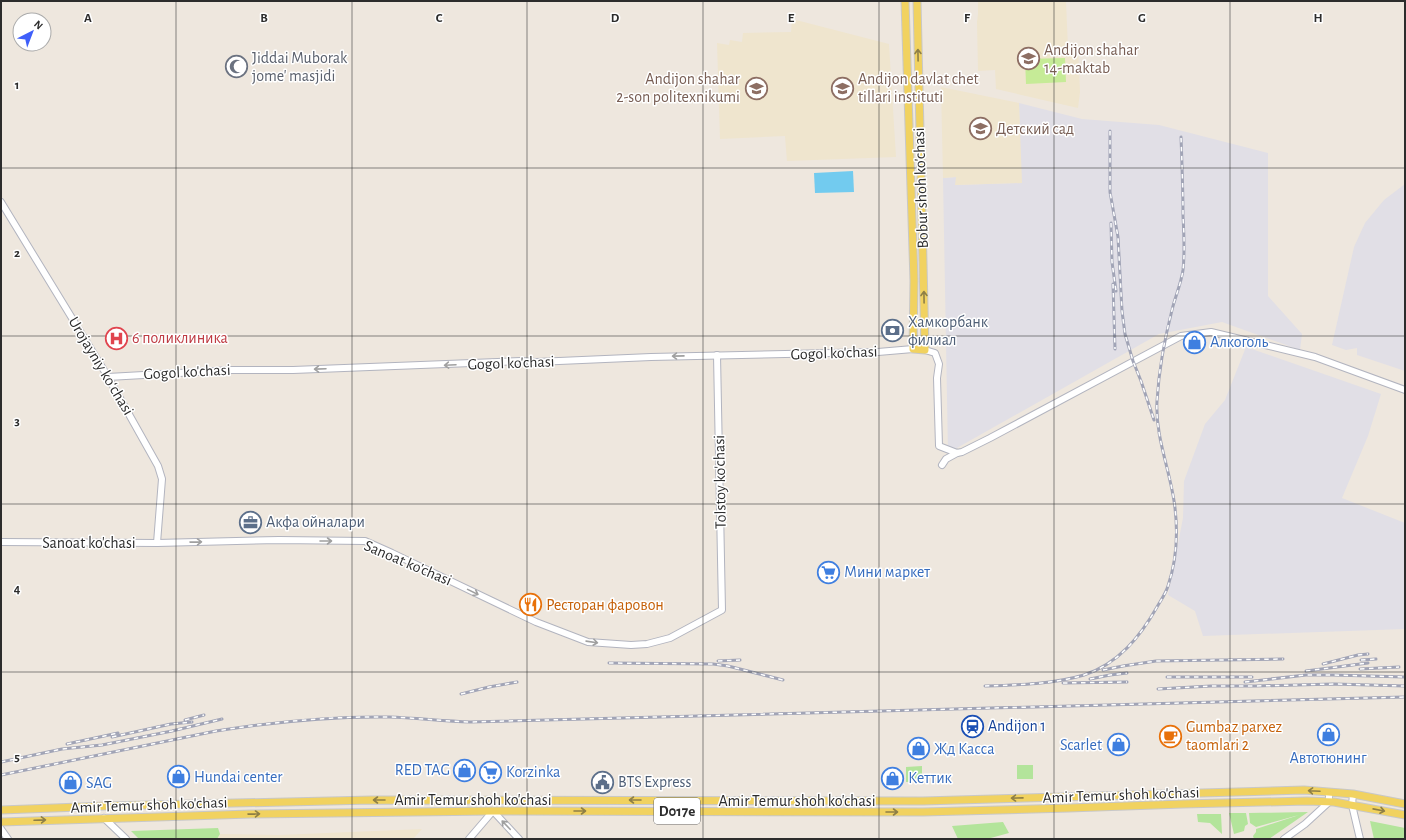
<svg xmlns="http://www.w3.org/2000/svg" width="1406" height="840" viewBox="0 0 1406 840" font-family="'Alegreya Sans',sans-serif">
<rect width="100%" height="100%" fill="#eee7de"/>
<g fill="#e1dfe6">
<path d="M1019,103L1082,119L1159,125L1268,153V296L1302,334L1300,350L1222,322L1159,334L948,453L943,178L956,177V185L1021,183Z"/>
<path d="M1405,184V371L1357,355V348L1346,350L1332,345L1354,247L1365,223L1384,200Z"/>
<path d="M1246,347L1381,394L1368,436L1342,498L1405,523V629L1203,636L1195,611L1168,595L1183,518L1184,481L1205,424L1225,400Z"/>
</g>
<g fill="#efe5ce">
<path d="M1031,1H1066L1068,49L1078,48L1080,92L1078,108L996,89L995,70L978,71L977,22L978,14V2Z"/>
<path d="M792,19L889,44L896,157L787,161L785,136L720,139L717,43L729,45L730,40L742,42L743,33L791,32Z"/>
<path d="M941,87L1019,103L1022,183L955,185L956,177L943,178Z"/>
<path d="M422,829L413,839H217L220,834L279,835Z"/>
</g>
<g fill="#b3e49b">
<rect x="1017" y="765" width="16" height="14"/>
<path d="M922,766V781L906,782V767Z"/>
<path d="M1308,812L1269,839H1254L1253,836L1256,832V829L1299,815L1256,827L1250,823L1249,813Z"/>
<path d="M1229,813H1246L1248,824L1245,826L1244,831L1234,834Z"/>
<path d="M1197,814H1221L1222,834L1210,823L1198,822Z"/>
<path d="M1370,821L1405,828V839H1374Z"/>
<path d="M1003,822L1009,833L987,839H958L952,826Z"/>
<path d="M218,828L220,834L217,839H139L131,831Z"/>
</g>
<path fill="#c6eb97" d="M1065,58L1066,82L1026,84L1025,59Z"/>
<path fill="#72cbef" d="M853,171L854,192L815,193L814,173Z"/>
<g fill="none" stroke-linecap="round" stroke-linejoin="round">
<defs>
<g id="secondary">
<path d="M1,202L108,377L158,466L162,479L157,543"/>
<path d="M925,350L935,353L939,364L937,378L939,446L957,453L962,452L990,438L1181,336L1211,332L1315,357L1405,390"/>
<path d="M108,377L232,370H293L521,361L536,362L651,357L878,352L913,349"/>
<path d="M942,465L946,459L957,453"/>
<path d="M1,542L157,543L279,540L365,541L392,553L536,622L588,642L631,645L647,644L670,638L722,610L717,355"/>
<path d="M1353,794L1352,805L1360,839"/>
<path d="M104,818L126,839"/>
<path d="M1,829L8,839"/>
<path d="M469,839L493,811L519,839"/>
<path d="M1284,839L1305,824L1329,802V792"/>
</g>
<g id="primary">
<path d="M905,1L914,281L913,349L925,350L917,1"/>
<path d="M1,810L106,806L372,800L923,801L1304,790L1353,794L1405,804"/>
<path d="M1,822L251,814L493,811L923,812L1069,808L1183,804L1307,801L1334,802L1405,815"/>
</g>
</defs>
<use href="#secondary" stroke="#b2b4bf" stroke-width="8"/>
<use href="#primary" stroke="#c8c8c8" stroke-width="9"/>
<use href="#secondary" stroke="#fff" stroke-width="6"/>
<use href="#primary" stroke="#f1d260" stroke-width="7"/>
<defs>
<g id="rail">
<path d="M1110,131V192L1118,237L1122,311L1125,334L1133,361L1141,381L1154,420"/>
<path d="M1111,223L1112,262L1116,291"/>
<path d="M1113,284L1115,349"/>
<path d="M1361,660L1376,659"/>
<path d="M718,661L740,660"/>
<path d="M609,663L713,664L728,666L783,680"/>
<path d="M1323,664L1358,655L1368,654"/>
<path d="M1360,669L1399,667"/>
<path d="M1103,670L1123,666L1156,661L1283,659"/>
<path d="M1306,671L1368,663"/>
<path d="M1167,677H1252"/>
<path d="M1090,679L1110,675L1127,673"/>
<path d="M1245,682L1306,675H1333L1405,677"/>
<path d="M1063,683L1127,682"/>
<path d="M985,686C1017,685 1054,684 1084,675C1118,664 1140,637 1157,607C1161,600 1166,593 1168,586C1176,562 1178,533 1175,508C1171,472 1155,438 1157,401C1159,369 1164,341 1172,310C1175,297 1181,284 1183,270C1185,252 1184,234 1183,216C1183,190 1182,163 1181,137"/>
<path d="M1158,689L1211,686H1256L1334,684L1405,686"/>
<path d="M461,694L489,687L517,682"/>
<path d="M185,720L204,715"/>
<path d="M112,737L171,724L192,722"/>
<path d="M67,744L118,733"/>
<path d="M1,762L62,749L102,745L172,731L222,719"/>
<path d="M1,775L216,731C273,722 331,716 389,717C416,718 443,721 470,722L1405,697"/>
</g>
</defs>
<use href="#rail" stroke="#a1a4b6" stroke-width="3"/>
<use href="#rail" stroke="#fff" stroke-width="1.5" stroke-dasharray="4.5" stroke-linecap="butt"/>
</g>
<defs><path id="oneway-shaft" d="M-6 0H5M1.5-3L5.5 0L1.5 3" fill="none" stroke-width="1.6" stroke-linecap="round" stroke-linejoin="round"/></defs>
<g stroke="#8e7f46">
<use href="#oneway-shaft" transform="translate(918 55) rotate(-91)"/>
<use href="#oneway-shaft" transform="translate(924 297) rotate(-91)"/>
<use href="#oneway-shaft" transform="translate(1314 791) rotate(-177)"/>
<use href="#oneway-shaft" transform="translate(1017 798) rotate(179)"/>
<use href="#oneway-shaft" transform="translate(379 800) rotate(180)"/>
<use href="#oneway-shaft" transform="translate(635 800) rotate(-180)"/>
<use href="#oneway-shaft" transform="translate(1379 810) rotate(11)"/>
<use href="#oneway-shaft" transform="translate(580 811)"/>
<use href="#oneway-shaft" transform="translate(892 812)"/>
<use href="#oneway-shaft" transform="translate(254 814) rotate(-1)"/>
<use href="#oneway-shaft" transform="translate(40 820) rotate(-2)"/>
</g>
<g stroke="#a0a0a0">
<use href="#oneway-shaft" transform="translate(678 356) rotate(179)"/>
<use href="#oneway-shaft" transform="translate(450 365) rotate(177)"/>
<use href="#oneway-shaft" transform="translate(320 369) rotate(178)"/>
<use href="#oneway-shaft" transform="translate(326 541)"/>
<use href="#oneway-shaft" transform="translate(196 542) rotate(-1)"/>
<use href="#oneway-shaft" transform="translate(473 592) rotate(26)"/>
<use href="#oneway-shaft" transform="translate(592 642) rotate(8)"/>
<use href="#oneway-shaft" transform="translate(506 825) rotate(-134)"/>
</g>
<path fill="none" stroke="#2c2c2c" stroke-width="1" stroke-opacity="0.55" d="M176,1V839M352,1V839M527,1V839M703,1V839M879,1V839M1054,1V839M1230,1V839M1,168H1405M1,336H1405M1,504H1405M1,672H1405"/>
<defs>
<symbol id="school-ring" viewBox="-11 -11 22 22"><circle r="9.5" fill="#fff" stroke="#8d6e63" stroke-width="1.5"/><path d="M0-5L7-2L0 1L-7-2ZM-4 1L0 2.5L4 1V4Q0 6-4 4Z" fill="#8d6e63"/></symbol>
<symbol id="mosque-ring" viewBox="-11 -11 22 22"><circle r="9.5" fill="#fff" stroke="#6b7280" stroke-width="1.5"/><path d="M3.5-4.9A6 6 0 1 0 3.5 4.9A5 5 0 1 1 3.5-4.9Z" fill="#6b7280"/></symbol>
<symbol id="bank-ring" viewBox="-11 -11 22 22"><circle r="9.5" fill="#fff" stroke="#5c6f8a" stroke-width="1.5"/><path d="M-6-4H6V4H-6ZM0-2.3a2.3 2.3 0 1 0 0 4.6a2.3 2.3 0 1 0 0-4.6Z" fill="#5c6f8a"/></symbol>
<symbol id="hospital-ring" viewBox="-11 -11 22 22"><circle r="9.5" fill="#fff" stroke="#e0444e" stroke-width="1.5"/><path d="M-5-5h3v3.5h4V-5h3V5h-3V1.5h-4V5h-3Z" fill="#e0444e"/></symbol>
<symbol id="shop-ring" viewBox="-11 -11 22 22"><circle r="9.5" fill="#fff" stroke="#3f7fe0" stroke-width="1.5"/><path d="M-5-2.5h2.3a2.7 3.5 0 0 1 5.4 0H5L5.5 6h-11ZM-1.5-2.5h3a1.5 2.3 0 0 0-3 0Z" fill="#3f7fe0"/></symbol>
<symbol id="office-ring" viewBox="-11 -11 22 22"><circle r="9.5" fill="#fff" stroke="#5c6f8a" stroke-width="1.5"/><path d="M-6-3h4V-5.5h4V-3h4V5H-6ZM-1-4.5V-3h2v-1.5ZM-6 0V1H6V0Z" fill="#5c6f8a"/></symbol>
<symbol id="supermarket-ring" viewBox="-11 -11 22 22"><circle r="9.5" fill="#fff" stroke="#3f7fe0" stroke-width="1.5"/><path d="M-6-5.5h2.5l.6 2H6L4.5 2H-2.5L-4.4-4H-6ZM-1.5 3.2a1.3 1.3 0 1 0 .1 0ZM3 3.2a1.3 1.3 0 1 0 .1 0Z" fill="#3f7fe0"/></symbol>
<symbol id="restaurant-ring" viewBox="-11 -11 22 22"><circle r="9.5" fill="#fff" stroke="#e8710a" stroke-width="1.5"/><path d="M-5-6h1v4h1v-4h1v4h1v-4h1v5L-1.5 .5V6h-2V.5L-5-1ZM5-6V6H3V1.5H1.5Q1.5-4 5-6Z" fill="#e8710a"/></symbol>
<symbol id="station-ring" viewBox="-11 -11 22 22"><circle r="9.5" fill="#fff" stroke="#1a4fb4" stroke-width="1.5"/><path d="M-3-6H3Q5-6 5-4V2Q5 4 3 4L4.5 6H3L1.5 4h-3L-3 6H-4.5L-3 4Q-5 4-5 2V-4Q-5-6-3-6ZM-3.5-4v3h7v-3ZM-3.5 1v1.5H-2V1ZM2 1v1.5H3.5V1Z" fill="#1a4fb4"/></symbol>
<symbol id="cafe-ring" viewBox="-11 -11 22 22"><circle r="9.5" fill="#fff" stroke="#e8710a" stroke-width="1.5"/><path d="M-5.5-4.5H6V0H3Q3 3.5 0 3.5H-2.5Q-5.5 3.5-5.5 0ZM3-3.2v2h1.7v-2ZM-6 4.5H4V6H-6Z" fill="#e8710a"/></symbol>
<symbol id="civic-ring" viewBox="-11 -11 22 22"><circle r="9.5" fill="#fff" stroke="#5c6f8a" stroke-width="1.5"/><path d="M-.6-6.5H3V-4.5H.6V-3L4-1V1h2V6H-6V1h2V-1L-.6-3ZM-1.2 2.5V6h2.4V2.5Z" fill="#5c6f8a"/></symbol>
</defs>
<g fill-rule="evenodd">
<use href="#school-ring" x="1016" y="46" width="25" height="25"/>
<use href="#mosque-ring" x="224" y="54" width="25" height="25"/>
<use href="#school-ring" x="744" y="76" width="25" height="25"/>
<use href="#school-ring" x="830" y="76" width="25" height="25"/>
<use href="#school-ring" x="968" y="116" width="25" height="25"/>
<use href="#bank-ring" x="880" y="318" width="25" height="25"/>
<use href="#hospital-ring" x="104" y="326" width="25" height="25"/>
<use href="#shop-ring" x="1182" y="330" width="25" height="25"/>
<use href="#office-ring" x="238" y="510" width="25" height="25"/>
<use href="#supermarket-ring" x="816" y="560" width="25" height="25"/>
<use href="#restaurant-ring" x="518" y="592" width="25" height="25"/>
<use href="#station-ring" x="960" y="714" width="25" height="25"/>
<use href="#shop-ring" x="1316" y="722" width="25" height="25"/>
<use href="#cafe-ring" x="1158" y="724" width="25" height="25"/>
<use href="#shop-ring" x="1106" y="732" width="25" height="25"/>
<use href="#shop-ring" x="906" y="736" width="25" height="25"/>
<use href="#shop-ring" x="452" y="758" width="25" height="25"/>
<use href="#supermarket-ring" x="478" y="760" width="25" height="25"/>
<use href="#shop-ring" x="166" y="764" width="25" height="25"/>
<use href="#shop-ring" x="880" y="766" width="25" height="25"/>
<use href="#civic-ring" x="590" y="770" width="25" height="25"/>
<use href="#shop-ring" x="58" y="770" width="25" height="25"/>
</g>
<g text-anchor="middle" dominant-baseline="central" stroke-width="3" stroke-linejoin="round" paint-order="stroke">
<rect fill="#fff" stroke="#6b6b6b" stroke-width="1" x="654" y="798" width="46" height="26" rx="3"/>
<g font-size="15" font-weight="bold" fill="#2c2c2c">
<text x="677" y="811">D017e</text>
</g>
<g font-size="16" fill="#785e54" stroke="#fff" text-anchor="start">
<text x="1044" y="50">Andijon shahar<tspan x="1044" dy="18">14-maktab</tspan></text>
<text x="740" y="79" text-anchor="end">Andijon shahar<tspan x="740" dy="18">2-son politexnikumi</tspan></text>
<text x="858" y="79">Andijon davlat chet<tspan x="858" dy="18">tillari instituti</tspan></text>
<text x="996" y="129">Детский сад</text>
</g>
<g font-size="16" fill="#5b616d" stroke="#fff" text-anchor="start">
<text x="252" y="58">Jiddai Muborak<tspan x="252" dy="18">jome' masjidi</tspan></text>
</g>
<g font-size="16" fill="#2c2c2c" stroke="#fff">
<text transform="translate(921 188) rotate(-92)">Bobur shoh ko'chasi</text>
<text transform="translate(834 353) rotate(-2)">Gogol ko'chasi</text>
<text transform="translate(511 363) rotate(-2)">Gogol ko'chasi</text>
<text transform="translate(101 366) rotate(59)">Urоjayniy koʻchasi</text>
<text transform="translate(187 372) rotate(-3)">Gogol ko'chasi</text>
<text transform="translate(720 482) rotate(-91)">Tolstoy ko'chasi</text>
<text x="89" y="543">Sanoat ko'chasi</text>
<text transform="translate(408 563) rotate(23)">Sanoat ko'chasi</text>
<text transform="translate(1121 795) rotate(-2)">Amir Temur shoh ko'chasi</text>
<text x="473" y="800">Amir Temur shoh ko'chasi</text>
<text x="797" y="801">Amir Temur shoh ko'chasi</text>
<text transform="translate(149 805) rotate(-2)">Amir Temur shoh ko'chasi</text>
</g>
<g font-size="16" fill="#4e5e75" stroke="#fff" text-anchor="start">
<text x="908" y="322">Хамкорбанк<tspan x="908" dy="18">филиал</tspan></text>
<text x="266" y="522">Акфа ойналари</text>
<text x="618" y="782">BTS Express</text>
</g>
<g font-size="16" fill="#be3a42" stroke="#fff" text-anchor="start">
<text x="132" y="338">6 поликлиника</text>
</g>
<g font-size="16" fill="#366cbe" stroke="#fff" text-anchor="start">
<text x="1210" y="342">Алкоголь</text>
<text x="844" y="572">Мини маркет</text>
<text x="1102" y="745" text-anchor="end">Scarlet</text>
<text x="934" y="749">Жд Касса</text>
<text x="1328" y="758" text-anchor="middle">Автотюнинг</text>
<text x="450" y="770" text-anchor="end">RED TAG</text>
<text x="506" y="772">Korzinka</text>
<text x="194" y="777">Hundai center</text>
<text x="908" y="778">Кеттик</text>
<text x="86" y="783">SAG</text>
</g>
<g font-size="16" fill="#c56008" stroke="#fff" text-anchor="start">
<text x="546" y="605">Ресторан фаровон</text>
<text x="1186" y="727">Gumbaz parxez<tspan x="1186" dy="18">taomlari 2</tspan></text>
</g>
<g font-size="16" fill="#164399" stroke="#fff" text-anchor="start">
<text x="988" y="726">Andijon 1</text>
</g>
</g>
<g font-size="13" text-anchor="middle" font-weight="bold" fill="#2c2c2c" stroke="#fff" stroke-width="3" stroke-linejoin="round" paint-order="stroke">
<text x="88" y="22">A</text>
<text x="264" y="22">B</text>
<text x="439" y="22">C</text>
<text x="615" y="22">D</text>
<text x="791" y="22">E</text>
<text x="967" y="22">F</text>
<text x="1142" y="22">G</text>
<text x="1318" y="22">H</text>
<text x="17" y="89">1</text>
<text x="17" y="257">2</text>
<text x="17" y="425">3</text>
<text x="17" y="593">4</text>
<text x="17" y="761">5</text>
</g>
<rect width="1406" height="840" fill="none" stroke="#2c2c2c" stroke-width="4"/>
<g transform="translate(32 32) rotate(42)"><circle r="19" fill="#ffffff" stroke="#ababab"/>
<path d="M0-3L7 15L0 10L-7 15Z" fill="#3f5ffa"/>
<text y="-6" font-size="11" font-weight="bold" text-anchor="middle" fill="#2c2c2c">N</text>
</g>
</svg>
